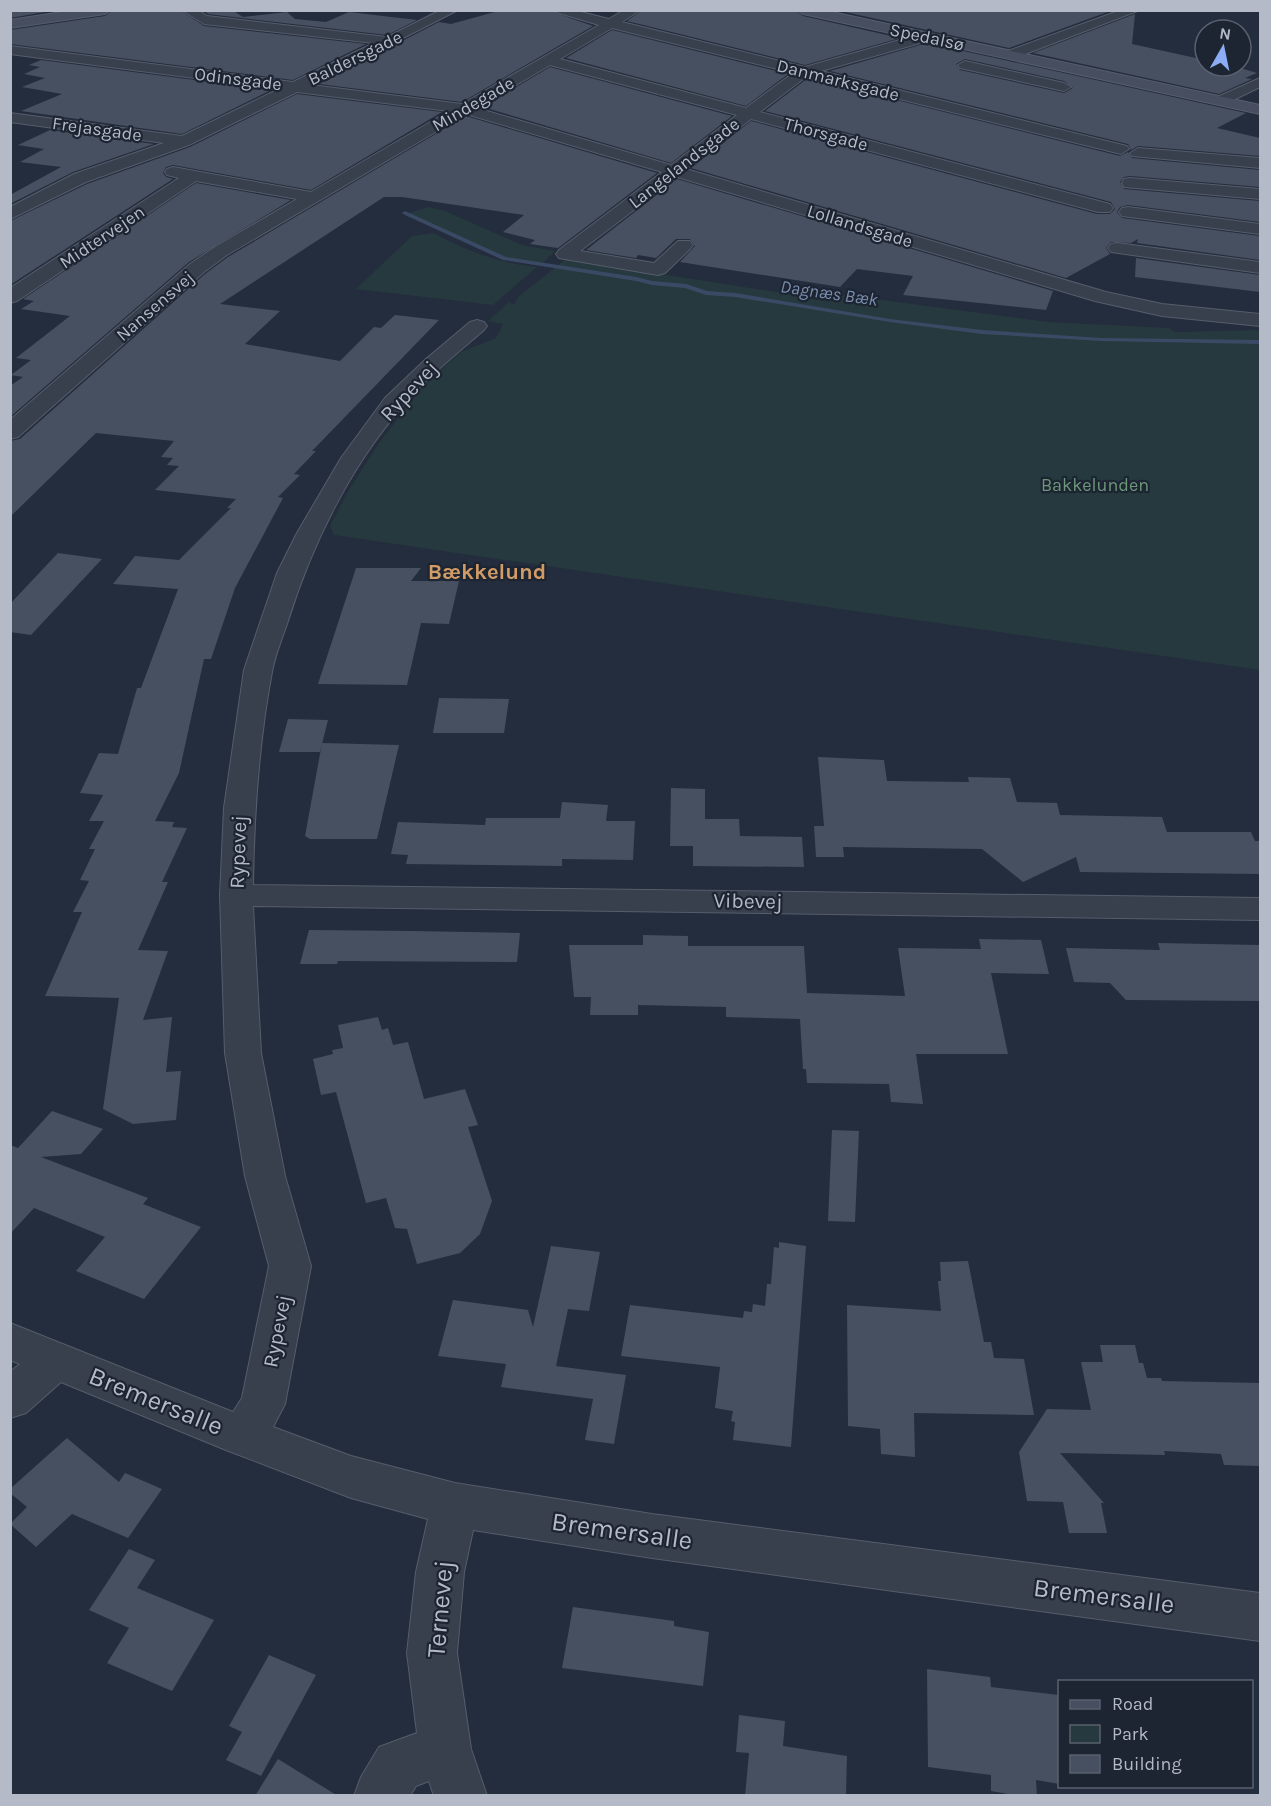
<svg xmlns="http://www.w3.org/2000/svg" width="1271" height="1806" viewBox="0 0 1271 1806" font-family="Karla,sans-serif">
<rect width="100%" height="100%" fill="#242d3d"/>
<g fill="#26393e">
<path d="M428,207L445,211L522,245L555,251L543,263L501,256L409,213Z"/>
<path d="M433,233C471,252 494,262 537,267L493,305L356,289L412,236Z"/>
<path d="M566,259L833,301L844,295L1048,322L1169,328L1175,332L1260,330V670L334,535L330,526L350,488L379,443L426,383L461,352L496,338L503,324L488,321L509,302L514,305L518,297Z"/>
</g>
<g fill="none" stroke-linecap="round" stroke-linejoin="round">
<path fill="#3a4a65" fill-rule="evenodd" d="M405,211L506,257L636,277L652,281L686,284L707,291L735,293L890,319L982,330L1101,338L1260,340V344L1101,341L982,334L890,322L735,297L706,295L685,288L652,285L636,281L503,260L403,214L402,213Z"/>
</g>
<g fill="#465061" fill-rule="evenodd">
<path d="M10,10H57L10,18Z"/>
<path d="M113,10H180L204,26L366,44L293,80L10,44V30L105,16Z"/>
<path d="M203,10H232L243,17L287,12L295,19L326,22L349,12L417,20L387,35L208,14Z"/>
<path d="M502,10H547L593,26L462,102L319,84L439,22L451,24Z"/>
<path d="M642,10H795L803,16L900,38L805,65L627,21Z"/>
<path d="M836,10H1113L1009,48Z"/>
<path d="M1135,14L1132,44L1205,60V66H1234L1257,73L1245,78L1252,79L1219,94L1033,53Z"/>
<path d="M612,30L788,74L746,106L566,58Z"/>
<path d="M927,43L1246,113L1217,128L1260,138V156L1138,146L1131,150L1128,144L830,71ZM965,59L1064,81L1073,88L1064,93L960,70L956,64Z"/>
<path d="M41,60L271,90L182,134L21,111L62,94L22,87L45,78L24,74L40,67L29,65Z"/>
<path d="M550,67L732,116L671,163L483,107Z"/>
<path d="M808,78L1120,156L1128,152L1132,158L1260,170V187L1130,176L1124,177L1120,182L1124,189L1260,201V222L1128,205L1120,207L1117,212L1122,218L1260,236V260L1137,243L1138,239L1131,243L1111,242L1106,248L1110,254L1066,278L691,168L751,121L1097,214H1110L1115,209L1111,202L765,111Z"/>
<path d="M297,94L442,112L311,190L173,165L166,167L163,173L166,177L173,179L10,285V221L87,184L190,147Z"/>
<path d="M466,116L657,173L558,248L530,244L535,240L503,232L524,215L402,197H384L220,304L280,311L245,344L340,361L374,327L381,328L395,315L439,320L312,451H316L294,474L300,475L278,497L283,498L235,588L211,659H204L179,773L155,821L174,822L172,827L187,828L162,882H168L138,950L168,951L143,1020L172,1017L166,1072L181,1071L176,1120L133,1124L103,1109L119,998L45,996L82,912H73L89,881L80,880L95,849H89L104,821H89L103,795L80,793L99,753L118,754L137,688H141L178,589L113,584L135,556L179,560L231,508H227L236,499L155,490L179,466L167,465L173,458L161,457L174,441L96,433L10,517V441L20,439L205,274L228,257Z"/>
<path d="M50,130L154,144L73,172L10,204V195L61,167L20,162L44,149L18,145Z"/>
<path d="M677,179L1053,291L1046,310L903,295L913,276L857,269L840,287L680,262L695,246L690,239H676L656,258L638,255L636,258L586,250Z"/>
<path d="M196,183L291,200L189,262L10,417V386L23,377L11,375L31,360L16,358L70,316L21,309L34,301L23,299Z"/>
<path d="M1136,258L1260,275V292L1135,277Z"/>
<path d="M58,553L102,559L31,635L10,632V604Z"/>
<path d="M356,568H421L411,581H459L449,624L421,623L407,685L318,684Z"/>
<path d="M439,698L509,699L504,733H433Z"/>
<path d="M288,719L328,720L320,752H279Z"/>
<path d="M322,743L399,745L377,839H310L305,836Z"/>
<path d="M818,757L884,760L887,781L969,782L968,777L1010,778L1017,802L1057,803L1060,815L1162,817L1167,832H1251L1255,841H1260V874L1080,872L1076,857L1023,882L982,849L843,847L844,857H816L814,826H824Z"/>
<path d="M671,788L705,789V819H739L740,836L802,837L804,867L693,866V846H670Z"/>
<path d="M562,802L608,805L606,821H635L633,860L562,859V866L406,864L408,855L391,854L398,822L485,825L486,818H560Z"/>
<path d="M309,930L412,931L520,933L517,962L338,961L337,964H300Z"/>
<path d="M643,935L688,936V946H804L807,993L905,996L898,948L981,949L979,939L1041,940L1049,974L991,973L1008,1054H916L923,1104L891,1102L889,1084L807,1083L806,1069H803L800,1019L726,1017V1007L638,1005V1015H590L591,997H574L569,945H643Z"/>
<path d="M1158,943L1260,945V1001L1126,1000L1110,983L1074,982L1066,948L1160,950Z"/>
<path d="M378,1017L382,1030L388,1028L393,1045L408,1042L424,1099L465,1089L478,1125L468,1127L492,1201L480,1234L460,1253L417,1264L407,1229L395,1228L386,1198L366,1203L336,1092L321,1095L313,1059L333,1054L332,1050L343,1048L338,1025Z"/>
<path d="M52,1111L103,1129L81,1154L41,1157L148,1198L143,1204L201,1227L144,1299L76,1271L105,1237L34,1208L10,1234V1145L18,1148Z"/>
<path d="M832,1130L859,1131L855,1222L828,1221Z"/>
<path d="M779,1242L806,1246L791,1447L733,1440L735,1422L731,1421L733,1411L715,1408L720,1367L621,1356L630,1305L743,1318L744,1311L752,1312L753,1304L765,1306L767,1284H771L774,1247L779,1248Z"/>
<path d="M551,1246L600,1252L589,1311L568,1309L556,1366L626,1375L614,1444L585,1440L593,1399L501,1387L506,1364L438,1356L453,1300L528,1310L533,1327Z"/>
<path d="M968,1261L984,1342H991L994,1358L1024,1359L1034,1415L914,1413L915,1457L881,1454L880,1429L848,1426L847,1305L941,1311L938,1281H941L940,1262Z"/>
<path d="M1100,1345H1135L1139,1363H1143L1147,1378H1161L1162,1381L1260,1383V1466L1224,1465L1221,1454L1164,1451L1165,1455L1060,1453L1104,1503H1101L1107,1533H1069L1063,1502L1027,1501L1019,1452L1047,1409L1091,1410L1081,1362H1103Z"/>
<path d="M67,1438L119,1482L125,1473L162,1489L128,1538L72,1514L36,1547L10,1524L27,1507L10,1493V1489Z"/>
<path d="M129,1549L155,1560L137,1588L214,1620L172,1691L107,1663L129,1628L89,1610Z"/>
<path d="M573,1607L674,1621V1626L709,1632L703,1686L562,1668Z"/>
<path d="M269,1655L316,1675L261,1776L226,1760L242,1732L229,1726Z"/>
<path d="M927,1669L990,1677L991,1687L1059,1695V1784L1036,1780L1037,1796H1020L991,1791V1775L928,1767Z"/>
<path d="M739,1715L785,1721L783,1746L847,1756L846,1796H745L749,1753L736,1752Z"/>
<path d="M278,1759L338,1796H255Z"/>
</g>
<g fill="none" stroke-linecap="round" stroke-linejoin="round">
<defs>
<g id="street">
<path d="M182,10H198L207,16L387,37L441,10H458L311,85L462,104L599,25L549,10H573L609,19L624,10H640L622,22L805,67L921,34H931L933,37L931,40L821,71L1127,146L1129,149L1121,154L807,76L760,112L1110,204L1113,208L1110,212H1098L751,119L686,169L1106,292L1162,304L1260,314V326L1162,316L1095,301L677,177L580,251L654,263L678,241H690L693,245L690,249L665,273L658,275L559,258L556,254L559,250L662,172L466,114L227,255L204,272L18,437L10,439V420L190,264L215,247L297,199L196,181L17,301L10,303V288L179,178L167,175L165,172L167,169L173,167L311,192L449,111L297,92L189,145L86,182L10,219V207L74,174L164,143L10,122V113L182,136L279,89L10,54V46L293,82L374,43L204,24ZM612,28L793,73L746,108L560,59ZM550,65L737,115L671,165L477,108Z"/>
<path d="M1121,10H1140L1015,58L1010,59L1003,55L1005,52Z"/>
<path d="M965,61L1064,83L1071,87L1064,91L960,68L958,65Z"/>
<path d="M1260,78V87L1225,104L1220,105L1213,101L1215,98Z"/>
<path d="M1138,148L1260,158V168L1132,156L1130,153Z"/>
<path d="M1130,178L1260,189V199L1124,187L1122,183L1124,179Z"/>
<path d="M1128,207L1260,224V234L1122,216L1119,212L1122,208Z"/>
<path d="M1117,243L1260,262V273L1111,252L1108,248L1111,244Z"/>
<path d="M477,320L484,322L487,326L484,330C455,355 425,379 401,408C348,470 311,547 287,624C282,639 275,655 272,672C259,741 254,814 253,885L1260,898V920L253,906L261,1053L285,1176L311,1266L285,1404L273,1427L351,1456L455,1483L652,1514L1260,1593V1641L652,1558L473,1530L464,1572L457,1653L471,1749L487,1796H434L429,1781L416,1786L410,1796H354L361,1777L379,1747L417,1733L407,1653L416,1572L428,1519L351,1498L226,1450L61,1382L26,1413L10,1418V1372L20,1364L10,1360V1323L233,1412L242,1398L269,1266L245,1176L225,1053L220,895L224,808L244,670L277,573L297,533L341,458L385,398L426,359L470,322Z"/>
</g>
<g id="secondary">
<path d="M75,10H111L105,14L10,28V20Z"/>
<path d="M797,10H823L1260,105V114L803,14Z"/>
</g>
</defs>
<use href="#street" stroke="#565d6b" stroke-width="2"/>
<use href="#secondary" stroke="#565d6b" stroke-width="2"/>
<use href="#street" fill="#383f4d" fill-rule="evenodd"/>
<use href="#secondary" fill="#464e60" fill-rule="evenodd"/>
</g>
<g text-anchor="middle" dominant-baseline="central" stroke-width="4.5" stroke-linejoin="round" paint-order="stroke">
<g font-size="18" fill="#b4bac8" stroke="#1d2432">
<text transform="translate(927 37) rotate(12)">Spedalsø</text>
<text transform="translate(355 58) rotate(-26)">Baldersgade</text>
<text transform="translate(238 79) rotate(7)">Odinsgade</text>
<text transform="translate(838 80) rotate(14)">Danmarksgade</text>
<text transform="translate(473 104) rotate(-30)">Mindegade</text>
<text transform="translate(97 129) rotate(8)">Frejasgade</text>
<text transform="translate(826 134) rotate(15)">Thorsgade</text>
<text transform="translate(684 163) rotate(-38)">Langelandsgade</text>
<text transform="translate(860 226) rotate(17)">Lollandsgade</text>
<text transform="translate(102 237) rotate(-34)">Midtervejen</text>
<text transform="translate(155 306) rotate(-41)">Nansensvej</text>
</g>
<g font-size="18" font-style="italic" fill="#7c8eaf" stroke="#1d2432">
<text transform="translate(829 293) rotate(8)">Dagnæs Bæk</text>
</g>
<g font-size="18" fill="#6c9879" stroke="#1d2432">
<text x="1095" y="485">Bakkelunden</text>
</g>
<g font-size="21" fill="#b4bac8" stroke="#1d2432">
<text transform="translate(409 391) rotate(-47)">Rypevej</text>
<text transform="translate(238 852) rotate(-88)">Rypevej</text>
<text transform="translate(748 901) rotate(1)">Vibevej</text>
<text transform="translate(277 1331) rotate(-79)">Rypevej</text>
</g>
<g font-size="22" font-weight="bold" fill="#d19c66" stroke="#1d2432">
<text x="487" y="572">Bækkelund</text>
</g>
<g font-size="26" fill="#b4bac8" stroke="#1d2432">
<text transform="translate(156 1401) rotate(22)">Bremersalle</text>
<text transform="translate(622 1531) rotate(8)">Bremersalle</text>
<text transform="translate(1104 1596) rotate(7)">Bremersalle</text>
<text transform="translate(440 1609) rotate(-85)">Ternevej</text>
</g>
</g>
<rect width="1271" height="1806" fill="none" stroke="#b4bac8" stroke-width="24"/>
<rect x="1058" y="1680" width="195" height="108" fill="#1d2432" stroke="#59606e" stroke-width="1.5"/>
<rect x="1070" y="1700" width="30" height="9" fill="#464e60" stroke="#59606e" stroke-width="1.5"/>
<text x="1112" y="1710" font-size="18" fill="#b4bac8">Road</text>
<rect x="1070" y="1725" width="30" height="18" fill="#26393e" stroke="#59606e" stroke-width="1.5"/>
<text x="1112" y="1740" font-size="18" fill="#b4bac8">Park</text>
<rect x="1070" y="1755" width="30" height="18" fill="#465061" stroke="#59606e" stroke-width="1.5"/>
<text x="1112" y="1770" font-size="18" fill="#b4bac8">Building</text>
<g transform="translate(1223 48) rotate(9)"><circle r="28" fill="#1d2432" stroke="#59606e" stroke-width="1.5"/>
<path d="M0-4.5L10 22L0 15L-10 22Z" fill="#8cadf5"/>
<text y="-9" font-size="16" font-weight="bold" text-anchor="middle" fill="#b4bac8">N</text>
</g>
</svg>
